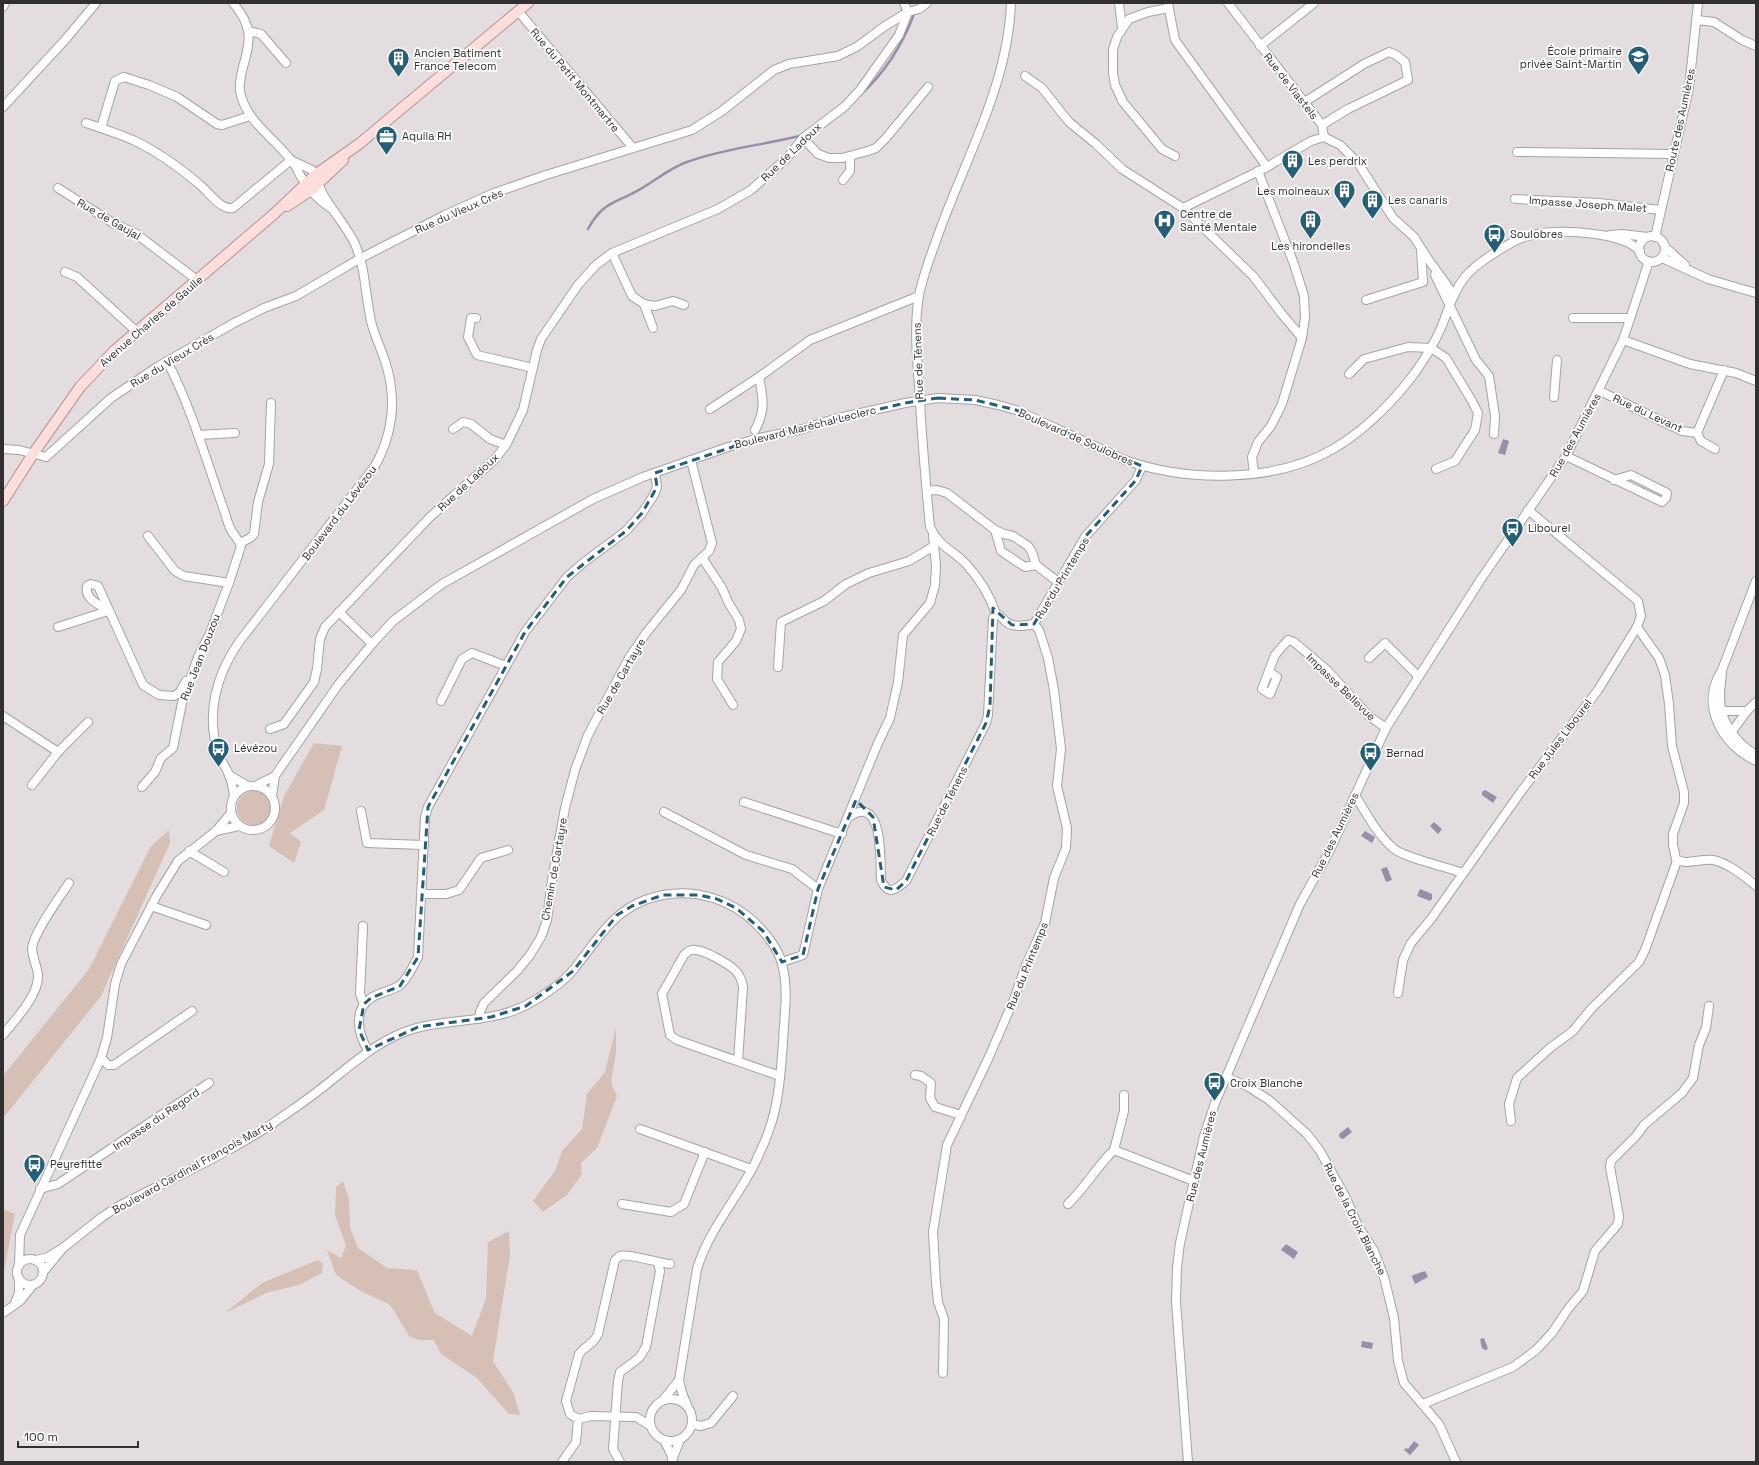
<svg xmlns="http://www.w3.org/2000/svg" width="1759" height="1465" viewBox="0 0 1759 1465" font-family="'Space Grotesk',sans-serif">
<rect width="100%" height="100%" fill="#e3dddf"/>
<g fill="#d6c0b6">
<path d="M314,743L342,746L324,810L290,833L301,842L294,863L269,846L284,796Z"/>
<circle cx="254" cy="808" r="17"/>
<path d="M169,830L170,843L101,996L4,1117L3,1146V1076L89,969L151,846Z"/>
<path d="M616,1028V1053L611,1083L617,1096L597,1148L581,1163L582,1174L568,1194L543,1212L533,1201L555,1171L562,1151L582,1129L587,1094L605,1072Z"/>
<path d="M343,1181L349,1199L350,1228L358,1248L387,1268L417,1270L435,1313L472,1336L486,1298L488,1242L509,1231L510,1255L493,1361L514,1394L520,1415L509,1414L477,1378L441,1354L434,1340H419L410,1337L390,1305L359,1290L336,1275L327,1250L341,1258L346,1246L335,1215L336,1187Z"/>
<path d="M3,1209L15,1214L3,1275Z"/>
<path d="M318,1260L323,1264L322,1273L299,1285L266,1293L225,1313L262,1283Z"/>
</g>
<g fill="#998da9">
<path d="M1503,439L1509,441L1505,455L1498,453Z"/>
<path d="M1485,790L1497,797L1493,803L1482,795V792Z"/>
<path d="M1434,822L1442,829L1438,834L1430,826Z"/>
<path d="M1365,831L1375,837L1372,843L1361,836Z"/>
<path d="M1387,867L1392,880L1386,882L1381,869Z"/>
<path d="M1420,889L1432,894V899L1430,901L1417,896Z"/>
<path d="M1348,1127L1352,1132L1343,1139L1340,1138L1339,1134Z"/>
<path d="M1286,1244L1298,1252L1294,1259L1281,1250Z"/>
<path d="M1425,1271L1428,1277L1415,1284L1412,1277L1413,1275Z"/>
<path d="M1484,1338L1488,1349L1485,1350L1482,1348L1480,1339Z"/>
<path d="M1362,1341L1373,1343L1372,1349L1361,1347Z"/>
<path d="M1414,1441L1419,1445L1410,1455L1404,1450L1406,1448L1408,1449Z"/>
</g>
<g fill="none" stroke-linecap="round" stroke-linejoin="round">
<g stroke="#998da9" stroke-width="2.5">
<path d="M859,96C885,73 902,46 914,14"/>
<path d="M588,229C602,203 613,204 637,191C654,182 669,168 687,162C725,148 765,145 803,135"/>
</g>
<defs>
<g id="minor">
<path d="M233,3C253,26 251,40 243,67C241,75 239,84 240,91C245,120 273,137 290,159C295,164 298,171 301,177C309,190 319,201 332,209"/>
<path d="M904,3L908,12"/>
<path d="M1119,3L1122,28"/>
<path d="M1228,3L1322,125L1324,137L1340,145L1358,163L1393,218L1414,237L1428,259L1454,295"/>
<path d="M1168,4L1175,40L1267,167"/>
<path d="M3,7L5,3"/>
<path d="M1169,8L1148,12L1129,19L1117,37L1113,49V73L1115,85L1123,102L1162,149L1175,156"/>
<path d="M518,11L633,148"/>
<path d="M1697,20L1714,22L1742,40L1756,46"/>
<path d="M249,31L261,34L286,63"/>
<path d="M1260,46L1314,3"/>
<path d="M1025,76L1042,88L1069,122L1096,144L1122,169L1183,208L1254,277L1281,313L1302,338L1282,404L1271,426L1258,442L1252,457L1254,473"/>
<path d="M1303,103L1364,64L1389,52L1396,55L1405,62L1408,80L1348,109L1322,125"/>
<path d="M3,107L65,40L96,3"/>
<path d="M250,116L222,125L217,124L177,97L149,85L124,77L115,81L101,128C112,132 124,136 135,141C158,152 180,168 199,184C209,192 220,210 233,208L291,160"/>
<path d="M86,123L101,128"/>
<path d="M803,138L818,154L829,158H842L868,151L876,148L886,138L928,87"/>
<path d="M1517,152L1674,154"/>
<path d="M291,160L312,170L315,175L313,178"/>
<path d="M1258,171L1294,264L1304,296L1305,318L1302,338"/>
<path d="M843,180L850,171V156"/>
<path d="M58,188L113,223L135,233L197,280"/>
<path d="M1515,199L1599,203L1660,210"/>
<path d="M1183,208L1267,167L1311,141L1324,137"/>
<path d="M1610,235L1622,234L1647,237"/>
<circle cx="1652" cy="249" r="13"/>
<path d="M1655,237L1689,88L1698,3"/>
<path d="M1665,247L1685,265"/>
<path d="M612,253L632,296L644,304L653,328"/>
<path d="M1662,258L1708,279L1756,293"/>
<path d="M65,272L77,277L136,331"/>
<path d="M1435,275L1476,360L1489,376L1495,416L1494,434"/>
<path d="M1366,300L1423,282L1421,249"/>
<path d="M644,304L655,306L673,301L684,305"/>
<path d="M476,318H471L468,337L477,355L533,368"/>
<path d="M1573,318H1630"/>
<path d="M1623,340L1690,364L1736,373L1756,381"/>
<path d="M1349,374L1364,359L1408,347L1431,348L1446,358L1472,401L1478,413L1475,430L1455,461L1436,469"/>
<path d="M1600,391L1682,431L1697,433"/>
<path d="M1554,397L1557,360"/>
<path d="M710,409L759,377"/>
<path d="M453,429L463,422L471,424L490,439L506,445"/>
<path d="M755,430C766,410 763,398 759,377L810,340L919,296"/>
<path d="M1697,433L1724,370"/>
<path d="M1697,433L1701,441L1715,449"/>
<path d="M198,435L235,433"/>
<path d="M3,449L19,450L46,457L111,398L157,367L234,323L264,308L296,296L361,258L445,215L494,193L546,175L692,130L722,111L774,70L789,64L838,56L858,46L885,26L908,12L919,9L927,3"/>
<path d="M1566,456L1662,502L1666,498L1667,493L1631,475L1614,480"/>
<path d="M927,491L937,490L947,493L995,530L1004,534L1013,536L1028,546L1032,552L1036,565L1058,582"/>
<path d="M995,530L1001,551L1025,567L1036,565"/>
<path d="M148,536L175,571L184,576L229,583"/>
<path d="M240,543L250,538L254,534L258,502L269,464L271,403"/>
<path d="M703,559L722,588L728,602L739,620L741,629L736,641L718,662L717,679L733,705"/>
<path d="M108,611C99,604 84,599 87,586L91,584L98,586L143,685L159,695L174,696L180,692L186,681"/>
<path d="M339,612L372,644"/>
<path d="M996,614C1001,615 1002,618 1006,622C1014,628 1025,626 1034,624"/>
<path d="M58,627L108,611"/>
<path d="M1637,627L1659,658L1665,675L1669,704L1672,746L1684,792V803L1673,834V845L1676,859C1686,866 1701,858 1713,860C1726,862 1746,877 1756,886"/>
<path d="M1369,658L1385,643L1418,676"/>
<path d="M778,667L781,622L824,601L846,584L869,573L909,561L934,546"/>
<path d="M1722,670L1756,581"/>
<path d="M1269,672L1277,677L1270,694L1262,689L1275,655L1288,640L1294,642L1327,670L1369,716L1386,728"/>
<path d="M441,701L462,659L472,653L506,666"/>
<path d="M1721,711H1747"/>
<path d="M3,716L58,752L32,785"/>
<path d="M270,729L284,724L314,682L317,669L320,639L325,627L430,517L495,459L506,445L523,410L537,350L541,339L578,285L596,265L612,253L718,209L751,190L787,158L803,138L844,107L860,90L899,35L908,12"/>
<path d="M1731,733L1747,711L1756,702"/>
<path d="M58,752L88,722"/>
<path d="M1756,755C1735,742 1719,721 1720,695C1720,687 1722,678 1722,670C1699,705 1722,745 1756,761"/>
<path d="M229,775L248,786"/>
<circle cx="253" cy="808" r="22"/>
<path d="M255,786L275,776L279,770L338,685L372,644L393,621L442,584L593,499L643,477L728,447L759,438L803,429L834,419L905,403L938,398L975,400L998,405L1016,410L1125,460C1186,482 1275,483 1333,449C1363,432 1393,402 1414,374C1424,360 1434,344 1441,328C1448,311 1453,292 1465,277C1475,264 1512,240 1528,236C1553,228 1602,232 1627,242C1632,244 1636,248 1640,251"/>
<path d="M142,787L155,772L161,758L173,748L182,703L198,657L210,633L229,583L241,546C239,540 236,538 233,533C229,528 227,520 225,513C207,463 192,409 167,361"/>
<path d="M1355,795C1366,813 1377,834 1393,848C1404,858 1447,867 1463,873"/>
<path d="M234,796C233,789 232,781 229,775C226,767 221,761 218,753C206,714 216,675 239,642L375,466C393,433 397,397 385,361C381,348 374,335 371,321C365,295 366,269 355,244C345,222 322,201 317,179"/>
<path d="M272,796L275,776"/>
<path d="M744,802L842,834"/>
<path d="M361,811L367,843L424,845"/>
<path d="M664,812L746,855L792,869L818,889"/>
<path d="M849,817C884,793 880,860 881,880C888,896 895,890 906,881L986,723L988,715L993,618L996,614C990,596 979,578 966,564C953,550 939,547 930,527C926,485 922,443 920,401C918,365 913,331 919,295C923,276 930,257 937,238C964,161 1008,86 1011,3"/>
<path d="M216,831L239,826"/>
<path d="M189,851L224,872"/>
<path d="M422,894H446L459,890L481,858L508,850"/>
<path d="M151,906L206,925"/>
<path d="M363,926L360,994L364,1004"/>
<path d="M782,962L803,955L818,889L878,743L890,718L898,682L903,635L930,603L935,585L936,565L933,535"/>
<path d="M1398,993L1403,960L1411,943L1431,919L1520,793L1598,690L1637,627L1641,616L1638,601L1528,510"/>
<path d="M479,1019L480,1012L484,1003L517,971L530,955L541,937L547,920L552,880L565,808L575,770L588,735L629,658L646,633L681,590L694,565L709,551L712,543L691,460"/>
<path d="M3,1035C15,1020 39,995 38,975C37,966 32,956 32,948C34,932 60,897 69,883"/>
<path d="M368,1050C358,1035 353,1009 371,998C380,992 391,991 399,986C408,979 413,966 418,957L425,817L428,807L525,632L567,577L583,563L626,531L642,513L654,495L657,487L655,473"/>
<path d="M101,1058L108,1065H114L192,1011"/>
<path d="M738,1061L743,987C742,981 740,975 735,970C728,964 705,950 695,950C691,949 687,952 684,955L662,994L670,1035L677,1040L780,1076"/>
<path d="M915,1075L921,1076L931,1083L930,1098L935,1107L961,1115"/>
<path d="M1226,1077L1247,1086L1269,1100L1307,1134L1320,1151L1346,1198L1358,1226L1374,1251L1384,1277L1394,1318L1398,1361L1404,1383L1439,1424L1456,1462"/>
<path d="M1511,1121L1509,1104L1517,1078L1550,1048L1573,1031L1591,1009L1639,962L1645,950L1677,861"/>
<path d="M640,1129L751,1169"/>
<path d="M1114,1150L1124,1111V1095"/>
<path d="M40,1189L58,1184L209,1083"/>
<path d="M622,1204L671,1212L684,1204L705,1152"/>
<path d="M1068,1204C1086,1187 1097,1166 1114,1150L1194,1181"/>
<path d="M63,1248L102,1217L119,1206C169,1180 225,1155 272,1124C287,1113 303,1103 318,1091C343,1072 366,1050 395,1036C438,1015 489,1027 530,1003C546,994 562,984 574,969C596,942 611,913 645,900C679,887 717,893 746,915C760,926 778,946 782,964C789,989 784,1016 783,1042C781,1069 779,1104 769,1130C766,1141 760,1151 756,1161C738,1198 709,1229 697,1269L679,1380L682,1393L687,1405"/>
<circle cx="30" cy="1272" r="13"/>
<path d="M36,1260L48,1257L63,1248L44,1271"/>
<path d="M19,1265L20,1235L101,1058L107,1038L115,984L121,964L157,895L178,861L216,831L231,813"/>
<path d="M15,1303L19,1293V1279"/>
<path d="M3,1313L20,1301L33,1285"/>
<path d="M943,1373L944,1319L938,1302L936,1283L933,1232L947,1145L989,1057L1014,999L1026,965L1045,923L1054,878L1066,848L1067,828L1057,786L1061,749L1054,690L1048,658L1039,630L1034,624L1085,537L1136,480L1142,466"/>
<circle cx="671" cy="1420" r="21"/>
<path d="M663,1400L679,1380"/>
<path d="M1423,1404L1513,1367L1536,1350L1552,1333L1568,1309L1583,1291L1595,1251L1618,1224L1619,1216L1610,1167L1611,1161L1636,1136L1644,1125L1682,1093L1693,1078L1699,1045L1706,1028L1709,1006"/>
<path d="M692,1424L701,1426L711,1423L733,1396"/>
<path d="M651,1426L636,1417L591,1416L578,1419L570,1414L566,1401L579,1354C586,1345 593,1345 598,1334L615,1260C617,1259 618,1257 620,1256C627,1253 659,1263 670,1264"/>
<path d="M664,1440L671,1454L673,1462"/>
<path d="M672,1460L680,1440"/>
<path d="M562,1462L576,1442L578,1419"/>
<path d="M620,1462L613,1449L618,1381L620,1372L639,1358L646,1347L660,1271L658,1263"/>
<path d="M1188,1462L1176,1302L1177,1267L1180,1243L1204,1136L1215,1103L1300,904L1330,850L1386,728L1481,579L1566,456L1623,340L1649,261"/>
</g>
<g id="major">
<path d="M287,206L311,190L343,160"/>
<path d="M3,501L33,454L80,387L114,351L274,214L315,175L359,144L528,3"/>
</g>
</defs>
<use href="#minor" stroke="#a8a2a4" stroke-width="10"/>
<use href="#major" stroke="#b69291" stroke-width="12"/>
<use href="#minor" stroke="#fff" stroke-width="8"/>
<use href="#major" stroke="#fededd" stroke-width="10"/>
</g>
<path fill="none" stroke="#245e77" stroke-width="3" stroke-dasharray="8 5" stroke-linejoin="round" d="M938,398L975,400L1016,410L1142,466L1136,480L1085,537L1034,624L1012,625L993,608L990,706L986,723L906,881L896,890L884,887L873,817L856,800L818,889L803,955L782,962L763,931L736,908L717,899L699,895H663L632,906L617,915L573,971L526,1006L491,1017L418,1027L368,1050L359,1030L364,1004L371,998L400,986L418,957L428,807L525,632L567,577L626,531L642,513L657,487L655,473L759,438L905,403Z"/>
<defs>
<symbol id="school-pin" viewBox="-11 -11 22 30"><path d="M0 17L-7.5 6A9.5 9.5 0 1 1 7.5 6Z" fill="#245e77" stroke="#fff"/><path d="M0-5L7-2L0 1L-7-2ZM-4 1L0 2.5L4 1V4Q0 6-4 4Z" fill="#fff"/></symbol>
<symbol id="building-pin" viewBox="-11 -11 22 30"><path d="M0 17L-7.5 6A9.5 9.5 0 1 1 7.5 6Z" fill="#245e77" stroke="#fff"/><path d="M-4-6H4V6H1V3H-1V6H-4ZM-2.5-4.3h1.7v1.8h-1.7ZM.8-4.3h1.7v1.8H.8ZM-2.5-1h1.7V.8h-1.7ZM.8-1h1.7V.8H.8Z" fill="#fff"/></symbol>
<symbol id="office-pin" viewBox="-11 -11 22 30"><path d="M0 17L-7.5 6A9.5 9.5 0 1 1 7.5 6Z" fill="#245e77" stroke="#fff"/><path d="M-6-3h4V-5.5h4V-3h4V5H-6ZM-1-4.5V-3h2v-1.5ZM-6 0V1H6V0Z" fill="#fff"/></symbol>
<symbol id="hospital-pin" viewBox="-11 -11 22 30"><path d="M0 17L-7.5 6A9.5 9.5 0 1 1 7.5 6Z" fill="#245e77" stroke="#fff"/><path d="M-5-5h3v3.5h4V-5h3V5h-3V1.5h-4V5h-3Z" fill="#fff"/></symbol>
<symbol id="bus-pin" viewBox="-11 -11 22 30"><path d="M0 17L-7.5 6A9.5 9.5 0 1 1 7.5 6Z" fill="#245e77" stroke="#fff"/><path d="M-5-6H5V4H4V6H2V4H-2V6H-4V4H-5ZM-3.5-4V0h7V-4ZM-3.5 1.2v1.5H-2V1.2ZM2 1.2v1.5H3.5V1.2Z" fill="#fff"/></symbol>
</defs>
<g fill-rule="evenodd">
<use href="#school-pin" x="1626" y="44" width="25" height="34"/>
<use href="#building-pin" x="386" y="46" width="25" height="34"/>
<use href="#office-pin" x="374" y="124" width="25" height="34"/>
<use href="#building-pin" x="1280" y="148" width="25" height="34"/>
<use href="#building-pin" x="1332" y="178" width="25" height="34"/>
<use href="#building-pin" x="1360" y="188" width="25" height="34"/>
<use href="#hospital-pin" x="1152" y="208" width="25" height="34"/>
<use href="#building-pin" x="1298" y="208" width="25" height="34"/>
<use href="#bus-pin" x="1482" y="222" width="25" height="34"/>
<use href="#bus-pin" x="1500" y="516" width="25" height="34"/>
<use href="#bus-pin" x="206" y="736" width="25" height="34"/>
<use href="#bus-pin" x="1358" y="740" width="25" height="34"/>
<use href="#bus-pin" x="1202" y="1070" width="25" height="34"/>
<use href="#bus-pin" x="22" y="1152" width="25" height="34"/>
</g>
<g text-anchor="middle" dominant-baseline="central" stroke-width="3.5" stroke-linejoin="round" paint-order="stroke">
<g font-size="11" fill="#312f2f" stroke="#fff" text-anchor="start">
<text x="1622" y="51" text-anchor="end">École primaire<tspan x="1622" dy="13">privée Saint-Martin</tspan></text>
<text x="414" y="53">Ancien Batiment<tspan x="414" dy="13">France Telecom</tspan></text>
<text x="402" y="136">Aquila RH</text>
<text x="1308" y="161">Les perdrix</text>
<text x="1330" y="191" text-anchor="end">Les moineaux</text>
<text x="1388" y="200">Les canaris</text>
<text x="1180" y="214">Centre de<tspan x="1180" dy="13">Santé Mentale</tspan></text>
<text x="1510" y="234">Soulobres</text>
<text x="1311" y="246" text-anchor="middle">Les hirondelles</text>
<text x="1528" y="528">Libourel</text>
<text x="234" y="748">Lévézou</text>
<text x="1386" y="753">Bernad</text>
<text x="1230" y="1083">Croix Blanche</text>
<text x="50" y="1164">Peyrefitte</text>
</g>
<g font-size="11" fill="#312f2f" stroke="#fff">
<text transform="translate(575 80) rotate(50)">Rue du Petit Montmartre</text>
<text transform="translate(1291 86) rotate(52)">Rue de Viastels</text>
<text transform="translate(1680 120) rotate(-78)">Route des Aumières</text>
<text transform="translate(791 152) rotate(-44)">Rue de Ladoux</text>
<text transform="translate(1588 204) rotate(4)">Impasse Joseph Malet</text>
<text transform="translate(459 211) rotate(-24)">Rue du Vieux Crès</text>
<text transform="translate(109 219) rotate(30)">Rue de Gaujal</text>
<text transform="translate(151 321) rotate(-41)">Avenue Charles de Gaulle</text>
<text transform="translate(172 360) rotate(-31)">Rue du Vieux Crès</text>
<text transform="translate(918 361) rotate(-92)">Rue de Ténens</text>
<text transform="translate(1648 413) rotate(25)">Rue du Levant</text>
<text transform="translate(805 427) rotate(-14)">Boulevard Maréchal Leclerc</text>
<text transform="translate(1575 435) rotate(-61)">Rue des Aumières</text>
<text transform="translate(1076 437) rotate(24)">Boulevard de Soulobres</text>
<text transform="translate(468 482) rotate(-43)">Rue de Ladoux</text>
<text transform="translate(339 513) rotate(-53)">Boulevard du Lévézou</text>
<text transform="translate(1062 578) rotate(-59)">Rue du Printemps</text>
<text transform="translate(200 657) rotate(-69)">Rue Jean Douzou</text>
<text transform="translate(621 676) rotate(-60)">Rue de Cartayre</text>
<text transform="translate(1341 687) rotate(44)">Impasse Bellevue</text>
<text transform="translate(1560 739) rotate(-53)">Rue Jules Libourel</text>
<text transform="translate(947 801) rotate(-63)">Rue de Ténens</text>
<text transform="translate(1335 835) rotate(-64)">Rue des Aumières</text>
<text transform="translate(554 869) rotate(-80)">Chemin de Cartayre</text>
<text transform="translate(1027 966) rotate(-68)">Rue du Printemps</text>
<text transform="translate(156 1119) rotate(-34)">Impasse du Regord</text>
<text transform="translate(1201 1156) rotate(-76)">Rue des Aumières</text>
<text transform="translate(192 1167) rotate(-29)">Boulevard Cardinal François Marty</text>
<text transform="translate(1355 1219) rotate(63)">Rue de la Croix Blanche</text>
</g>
</g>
<rect width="1759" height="1465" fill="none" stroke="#312f2f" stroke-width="8"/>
<path d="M18 1441v6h120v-6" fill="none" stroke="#312f2f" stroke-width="2"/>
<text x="24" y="1441" font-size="12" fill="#312f2f" stroke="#ffffff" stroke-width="3" paint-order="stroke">100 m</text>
</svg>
